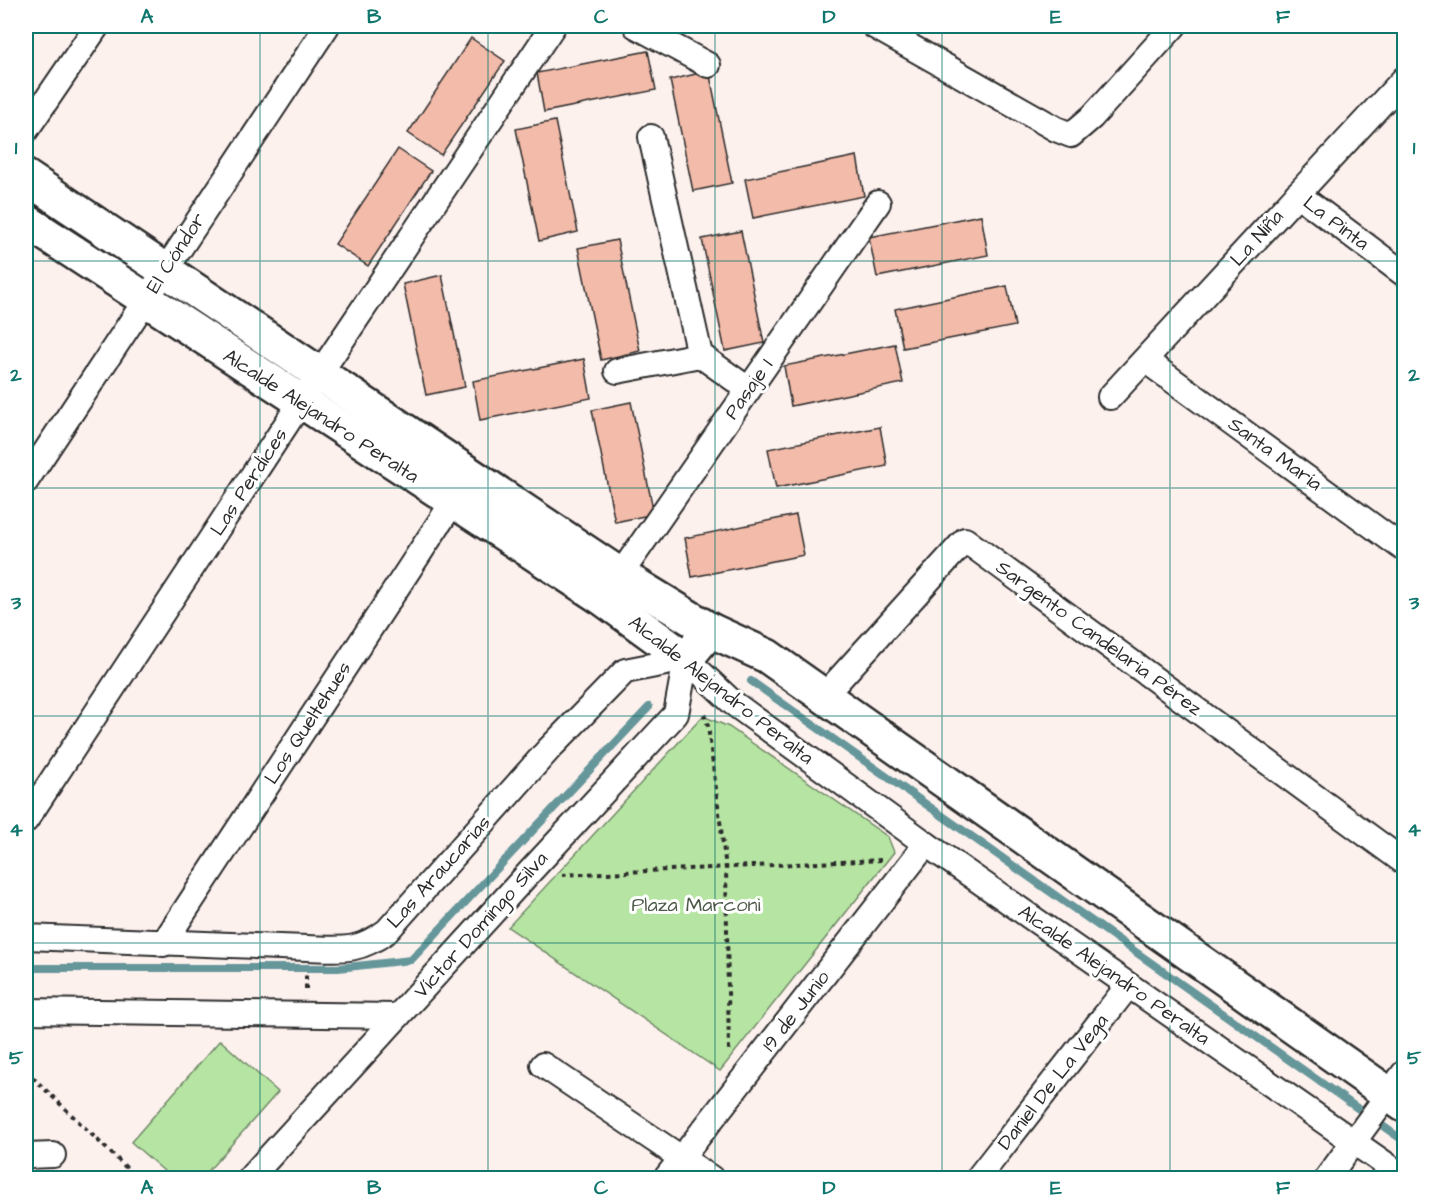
<svg xmlns="http://www.w3.org/2000/svg" width="1430" height="1204" viewBox="0 0 1430 1204" font-family="'Architects Daughter',sans-serif">
<rect width="100%" height="100%" fill="#fdf1ee"/>
<filter id="ink" filterUnits="userSpaceOnUse"><feTurbulence type="fractalNoise" baseFrequency=".0167" numOctaves="2"/><feDisplacementMap in="SourceGraphic" scale="12" xChannelSelector="R" yChannelSelector="G"/><feConvolveMatrix kernelMatrix="1 2 1 2 8 2 1 2 1" color-interpolation-filters="sRGB"/></filter>
<g filter="url(#ink)">
<g fill="#b6e5a3" stroke="#708867" stroke-width="1.5">
<path d="M703,716L729,727L888,837L894,852L720,1071L508,927Z"/>
<path d="M220,1040L278,1092L202,1178H172L131,1142Z"/>
</g>
<g fill="none" stroke-linecap="round" stroke-linejoin="round">
<g stroke="#65969a" stroke-width="8">
<path d="M751,681L1404,1141"/>
<path d="M26,968H338L411,960L649,707"/>
</g>
</g>
<g fill="#f3bba9" stroke="#2b2b2b" stroke-width="1.5">
<path d="M471,38L505,61L441,155L408,133Z"/>
<path d="M648,51L656,90L544,112L537,73Z"/>
<path d="M709,71L732,183L693,191L670,80Z"/>
<path d="M555,121L578,232L539,241L516,129Z"/>
<path d="M398,149L431,171L368,266L335,244Z"/>
<path d="M857,156L864,196L753,218L745,179Z"/>
<path d="M981,215L988,255L877,277L869,237Z"/>
<path d="M741,231L764,343L725,351L702,239Z"/>
<path d="M617,240L640,351L601,360L578,248Z"/>
<path d="M442,275L465,387L426,395L403,284Z"/>
<path d="M1007,286L1015,326L903,348L895,309Z"/>
<path d="M895,344L903,383L791,406L784,366Z"/>
<path d="M584,359L591,398L480,420L473,381Z"/>
<path d="M631,402L654,514L615,522L592,410Z"/>
<path d="M880,427L887,466L776,488L768,449Z"/>
<path d="M796,515L804,555L692,577L685,538Z"/>
</g>
<g fill="none" stroke-linecap="round" stroke-linejoin="round">
<defs>
<g id="street">
<path d="M636,26L708,65"/>
<path d="M874,26L1056,129L1071,135L1092,117L1174,26"/>
<path d="M26,130L97,26"/>
<path d="M651,137L700,355L748,389"/>
<path d="M1297,194L1404,274"/>
<path d="M1145,360L1404,549"/>
<path d="M617,371L700,355"/>
<path d="M1110,397L1404,79"/>
<path d="M26,481L327,26"/>
<path d="M620,575L878,203"/>
<path d="M686,659L733,703L926,844L1404,1177"/>
<path d="M824,696L965,540L1404,862"/>
<path d="M26,820L320,373L553,26"/>
<path d="M26,937L307,948C341,949 357,953 387,931L549,749L625,671L686,659"/>
<path d="M163,944L453,502"/>
<path d="M26,1011L398,1016"/>
<path d="M543,1065L711,1178"/>
<path d="M26,1156L53,1155"/>
<path d="M250,1178L525,877L676,714L686,659"/>
<path d="M666,1178L926,844"/>
<path d="M978,1178L1128,986"/>
<path d="M1327,1178L1404,1073"/>
</g>
<g id="secondary">
<path d="M26,177L620,575L710,630L767,656L1404,1105"/>
<path d="M26,221L602,598L686,659L710,630"/>
</g>
</defs>
<use href="#street" stroke="#2b2b2b" stroke-width="28"/>
<use href="#secondary" stroke="#2b2b2b" stroke-width="38"/>
<g stroke="#2b2b2b" stroke-width="4" stroke-dasharray="4.5 4.5" stroke-linecap="butt">
<path d="M704,714L708,726L726,868L729,1053"/>
<path d="M562,875L881,860"/>
<path d="M306,989V973"/>
<path d="M26,1071L137,1178"/>
</g>
<use href="#street" stroke="#fff" stroke-width="24"/>
<use href="#secondary" stroke="#fff" stroke-width="33"/>
</g>
</g>
<path fill="none" stroke="#0f766e" stroke-width="1.5" stroke-opacity="0.55" d="M260,26V1178M488,26V1178M715,26V1178M942,26V1178M1170,26V1178M26,261H1404M26,488H1404M26,716H1404M26,943H1404"/>
<g text-anchor="middle" dominant-baseline="central" stroke-width="6" stroke-linejoin="round" paint-order="stroke">
<g font-size="20" fill="#2b2b2b" stroke="#fff">
<text transform="translate(1336 223) rotate(37)">La Pinta</text>
<text transform="translate(1257 238) rotate(-48)">La Niña</text>
<text transform="translate(176 253) rotate(-57)">El Cóndor</text>
<text transform="translate(749 389) rotate(-55)">Pasaje I</text>
<text transform="translate(321 416) rotate(33)">Alcalde Alejandro Peralta</text>
<text transform="translate(1275 454) rotate(36)">Santa María</text>
<text transform="translate(249 482) rotate(-57)">Las Perdices</text>
<text transform="translate(1099 638) rotate(36)">Sargento Candelaria Pérez</text>
<text transform="translate(721 690) rotate(38)">Alcalde Alejandro Peralta</text>
<text transform="translate(308 723) rotate(-57)">Los Queltehues</text>
<text transform="translate(439 872) rotate(-48)">Las Araucarias</text>
<text transform="translate(481 925) rotate(-48)">Víctor Domingo Silva</text>
<text transform="translate(1114 975) rotate(35)">Alcalde Alejandro Peralta</text>
<text transform="translate(796 1011) rotate(-52)">19 de Junio</text>
<text transform="translate(1053 1082) rotate(-52)">Daniel De La Vega</text>
</g>
<g font-size="20" fill="#4e5a49" stroke="#fff">
<text x="696" y="905">Plaza Marconi</text>
</g>
</g>
<rect width="1430" height="1204" fill="none" stroke="#fff" stroke-width="66"/>
<rect x="33" y="33" width="1364" height="1138" fill="none" stroke="#0f766e" stroke-width="2"/>
<g font-size="20" text-anchor="middle" font-weight="bold" fill="#0f766e">
<text x="147" y="23">A</text>
<text x="374" y="23">B</text>
<text x="601" y="23">C</text>
<text x="829" y="23">D</text>
<text x="1056" y="23">E</text>
<text x="1283" y="23">F</text>
<text x="16" y="154">1</text>
<text x="1414" y="154">1</text>
<text x="16" y="381">2</text>
<text x="1414" y="381">2</text>
<text x="16" y="609">3</text>
<text x="1414" y="609">3</text>
<text x="16" y="836">4</text>
<text x="1414" y="836">4</text>
<text x="16" y="1064">5</text>
<text x="1414" y="1064">5</text>
<text x="147" y="1194">A</text>
<text x="374" y="1194">B</text>
<text x="601" y="1194">C</text>
<text x="829" y="1194">D</text>
<text x="1056" y="1194">E</text>
<text x="1283" y="1194">F</text>
</g>
</svg>
